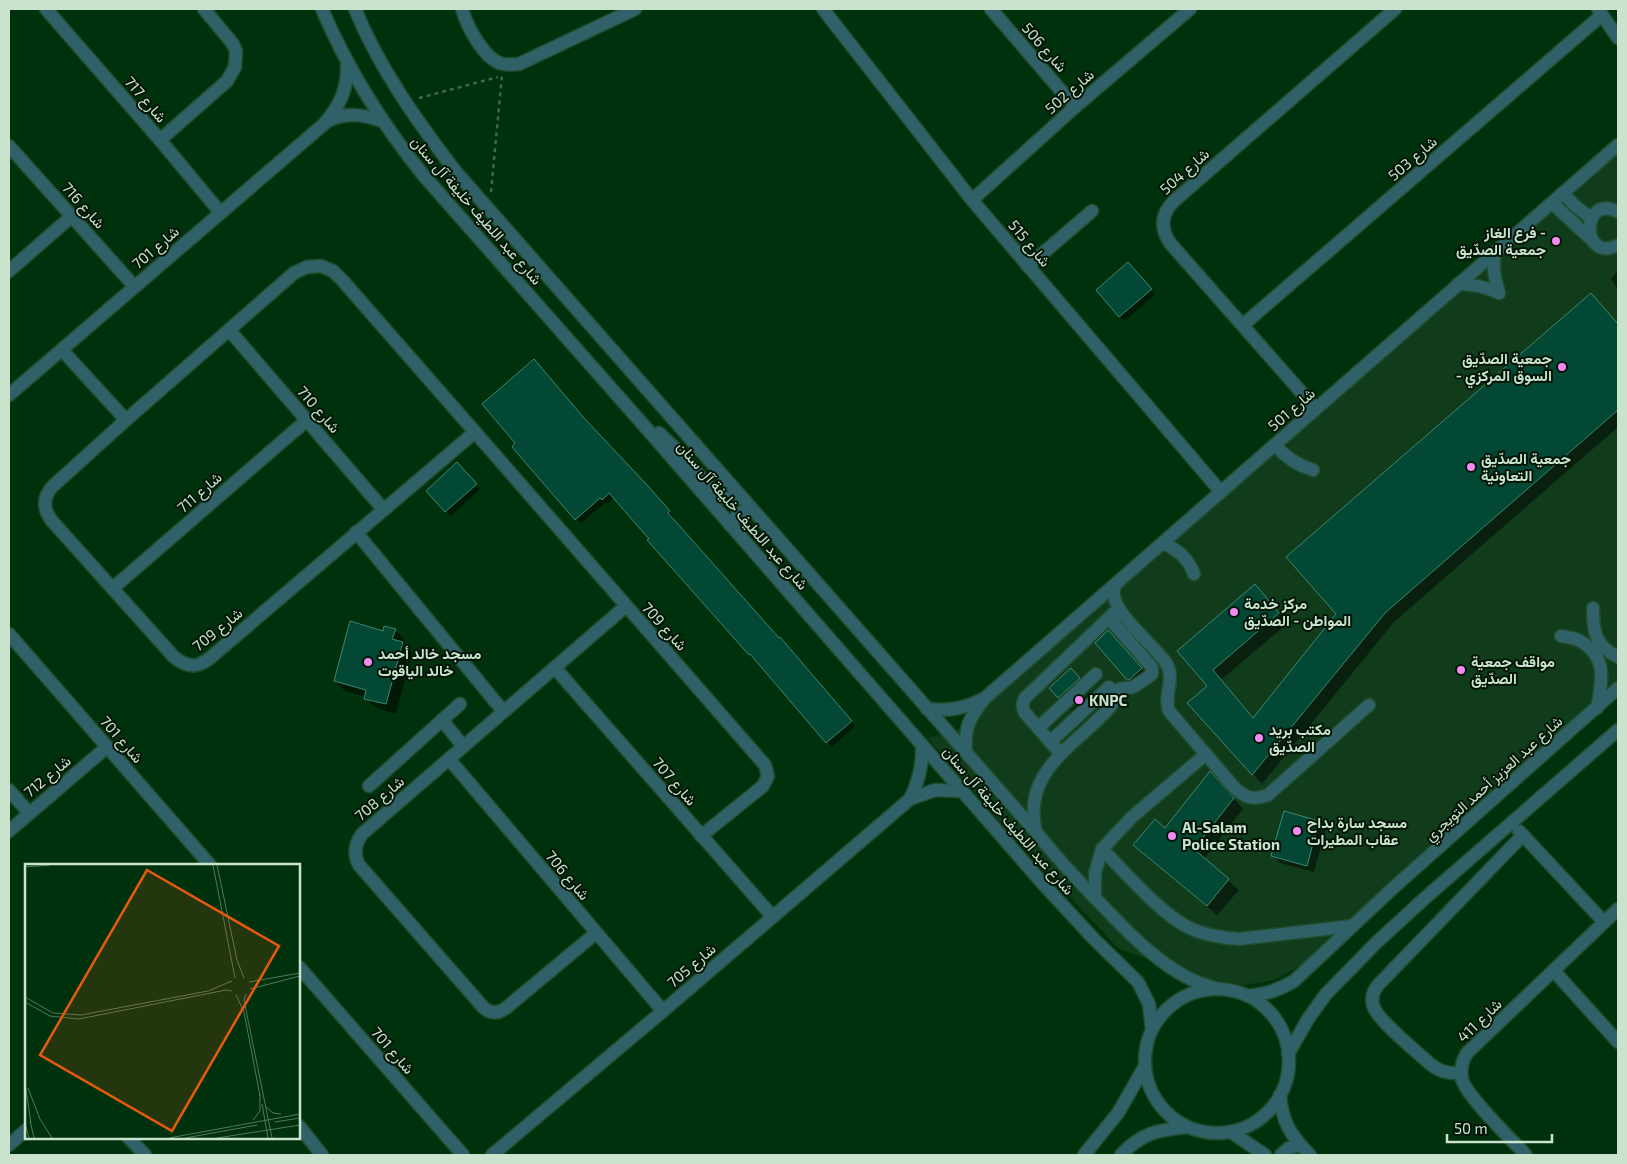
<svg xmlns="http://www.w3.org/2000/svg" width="1627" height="1164" viewBox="0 0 1627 1164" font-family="'Exo 2',Vazirmatn,sans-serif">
<rect width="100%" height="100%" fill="#00310d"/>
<path fill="#113c1c" d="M1618,148V688L1351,924L1301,965L1274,980L1244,985L1206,978L1119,949L1008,831L928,738L967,727L972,714Z"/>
<g fill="#0007">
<path d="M1132,268L1155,294L1125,321L1120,316Z"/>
<path d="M1618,271V291L1611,278Z"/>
<path d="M1600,304L1618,325V427L1394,622L1262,784L1189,703L1208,686L1179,651L1264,596L1288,623L1221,680L1254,719Z"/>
<path d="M589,424L652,492L674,517L672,518L779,640L784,643L855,726L832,747L756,658L755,659L750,655L649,540L651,539L615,497L607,504L606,502L581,523L576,519Z"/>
<path d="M457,464L480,489L451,516L427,491Z"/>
<path d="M395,630L405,640L404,645L412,653L396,714L376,708L366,698V697L345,691L335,681L384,632Z"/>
<path d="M1115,639L1148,676L1136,686L1128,679Z"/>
<path d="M1071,670L1081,681L1061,699L1051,688Z"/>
<path d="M1090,692L1093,695L1073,713L1071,710Z"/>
<path d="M1220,783L1243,809L1204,859L1239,890L1217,915L1145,855L1165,830Z"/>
<path d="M1319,822L1326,829L1314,872L1280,863L1273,855Z"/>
</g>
<g fill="#034735" stroke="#3f876e">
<path d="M1128,262L1152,289L1119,317L1096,290Z"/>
<path d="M1591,293L1618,324V410L1385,613L1252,775L1187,703L1207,686L1177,651L1255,584L1279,613L1213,670L1253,718L1336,614L1286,557Z"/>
<path d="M534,359L584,418L647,485L670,511L668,513L779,638L780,637L852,721L826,743L750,654L749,655L647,540L649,539L609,493L602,500L600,498L575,520L512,447L515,443L482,404Z"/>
<path d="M457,462L477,484L445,512L426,491Z"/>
<path d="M350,621L383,631L384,626L396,629L392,639L403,642L386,704L364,699L366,690L334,681Z"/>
<path d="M1108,630L1142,668L1129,680H1127L1095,643Z"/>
<path d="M1071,668L1080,678L1058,698L1049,688Z"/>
<path d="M1210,771L1234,798L1194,849L1229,879L1207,906L1133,845L1155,819L1165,828Z"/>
<path d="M1284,811L1319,821L1307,866L1271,856Z"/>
</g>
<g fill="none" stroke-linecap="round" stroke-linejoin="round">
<defs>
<g id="minor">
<path d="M46,9L160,140L220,212"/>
<path d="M322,9C348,70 382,124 424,176L640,421L1044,885L1094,939L1138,982L1149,1004L1152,1029"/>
<path d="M355,9C379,68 417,121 456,172L1036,832C1056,857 1077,880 1100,903C1128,932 1159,966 1197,982C1204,985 1212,987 1219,989"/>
<path d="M462,9C467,26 484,60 503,64C508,65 514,64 519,64L635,9"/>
<path d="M823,9L972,200L1221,492"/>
<path d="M991,9L1075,107"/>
<path d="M1598,9L1618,38"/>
<path d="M326,122C343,112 364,114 382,121"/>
<path d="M160,140L227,81L235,67L236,51L233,44L204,9"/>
<path d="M9,146L134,286"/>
<path d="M1563,193L1575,206L1591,218"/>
<path d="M972,200L1075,107L1190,9"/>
<path d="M1552,203L1592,240"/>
<path d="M1618,212C1581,192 1580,264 1618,245"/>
<path d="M1495,252C1492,267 1495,279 1499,293"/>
<path d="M321,266L333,271L343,281L475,432L210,658C197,668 188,668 174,657L52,521C43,509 42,498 53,486L126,420L294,273L307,267Z"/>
<path d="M1028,266L1092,211"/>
<path d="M9,271L72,216"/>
<path d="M1458,284C1473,284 1486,287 1499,293"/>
<path d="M1243,325L1602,15"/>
<path d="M230,331L383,509"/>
<path d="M62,350L126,420"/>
<path d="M9,395L324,124C340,106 348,88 347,64"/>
<path d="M1316,409L1170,243C1160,228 1161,214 1174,201L1395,9"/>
<path d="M475,432L765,765L768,776L763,786L701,836"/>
<path d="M659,433L677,450L718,497C726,500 732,499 739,494"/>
<path d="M1275,445C1286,458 1297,465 1313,470"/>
<path d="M730,525L738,514L751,508"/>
<path d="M356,532L503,711"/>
<path d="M1163,543C1178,550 1188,558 1194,574"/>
<path d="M1115,585C1114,588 1113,593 1114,596C1118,618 1153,644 1166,663C1176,679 1163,695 1169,711L1233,786C1243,797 1253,801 1268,795L1369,705"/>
<path d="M113,588L307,420"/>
<path d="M1593,608C1593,632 1595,646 1618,657"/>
<path d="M9,634L210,865"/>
<path d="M1561,636C1568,637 1575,638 1580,641C1608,656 1602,683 1597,708"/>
<path d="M555,668L772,916"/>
<path d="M927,709C950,711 963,709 983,699"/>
<path d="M442,720L463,746"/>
<path d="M1038,728L1096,674"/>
<path d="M1050,742L1109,687"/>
<path d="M966,752C964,727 970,717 985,698L1618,145"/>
<path d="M1061,754L1025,713C1022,707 1022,704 1025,698L1115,612"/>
<path d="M449,759L663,1011"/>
<path d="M369,786L460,704"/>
<path d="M9,790L29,813"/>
<path d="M910,799C919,781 923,765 922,745"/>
<path d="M9,831L107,747"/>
<path d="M1519,831L1604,922"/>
<path d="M1036,832C1021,770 1076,746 1110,707C1115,702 1112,695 1118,690C1122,687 1128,689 1133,687C1139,684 1146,678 1152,674V668L1150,665L1114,624L1115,613"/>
<path d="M1102,849C1127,874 1163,917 1194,930C1209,936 1224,938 1239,939L1352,926"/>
<path d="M1095,898V873L1102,849L1132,817L1206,754"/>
<path d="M596,933L506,1008C498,1014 490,1014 483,1007L359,865C353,854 355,844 362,834L626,606"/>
<path d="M299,967L463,1155"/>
<path d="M1554,971L1618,1042"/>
<circle cx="1217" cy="1061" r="72"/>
<path d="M1248,996C1265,995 1279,990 1294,981L1393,888L1618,688"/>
<path d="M1288,1054L1308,1019L1326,994L1377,942L1425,898L1618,730"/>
<path d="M1461,1073C1447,1074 1438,1071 1428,1062C1416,1051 1376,1019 1373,1005C1371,997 1374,989 1380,983L1523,835"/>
<path d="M1280,1095C1282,1122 1291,1136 1310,1155"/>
<path d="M299,1126L322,1155"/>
<path d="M1231,1132L1265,1155"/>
<path d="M129,1138L145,1155"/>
<path d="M9,1145L26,1130"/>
<path d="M492,1155L663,1011L910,799L935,790L961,791"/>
<path d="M1084,1155L1118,1113L1145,1066"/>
<path d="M1121,1155C1141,1133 1158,1130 1187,1127"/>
<path d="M1281,1155L1289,1148L1299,1145"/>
<path d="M1526,1155C1512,1140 1466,1096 1462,1079C1460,1069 1462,1061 1467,1053L1618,909"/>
</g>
</defs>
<use href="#minor" stroke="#204d2c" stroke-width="15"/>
<g stroke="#3f6848" stroke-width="2.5" stroke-dasharray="4 4" stroke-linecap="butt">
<path d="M419,98L498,77"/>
<path d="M491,192L502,75"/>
</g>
<use href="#minor" stroke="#316168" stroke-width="12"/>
</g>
<g fill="#f489f0" stroke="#031506" stroke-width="2">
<circle cx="1556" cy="241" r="5"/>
<circle cx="1562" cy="367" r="5"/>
<circle cx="1471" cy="467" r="5"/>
<circle cx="1234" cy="612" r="5"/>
<circle cx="368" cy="662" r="5"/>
<circle cx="1461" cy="670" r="5"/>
<circle cx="1079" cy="700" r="5"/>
<circle cx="1259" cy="738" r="5"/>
<circle cx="1297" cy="831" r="5"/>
<circle cx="1172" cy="836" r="5"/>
</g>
<g text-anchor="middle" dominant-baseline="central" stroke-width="4" stroke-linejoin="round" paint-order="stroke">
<g font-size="15" fill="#c9e3cc" stroke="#031506">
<text transform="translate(1045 47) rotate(49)">شارع 506</text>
<text transform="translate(1069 91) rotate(-41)">شارع 502</text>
<text transform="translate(146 99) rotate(49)">شارع 717</text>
<text transform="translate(1412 158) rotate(-41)">شارع 503</text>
<text transform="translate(1184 171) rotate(-42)">شارع 504</text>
<text transform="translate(84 205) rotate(48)">شارع 716</text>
<text transform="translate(477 210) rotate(49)">شارع عبد اللطيف خليفة آل سنان</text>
<text transform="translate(1030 243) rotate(50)">شارع 515</text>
<text transform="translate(155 247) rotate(-41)">شارع 701</text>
<text transform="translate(319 409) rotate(49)">شارع 710</text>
<text transform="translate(1291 409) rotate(-41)">شارع 501</text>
<text transform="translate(199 492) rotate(-41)">شارع 711</text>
<text transform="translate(743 515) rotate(49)">شارع عبد اللطيف خليفة آل سنان</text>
<text transform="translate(665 626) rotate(48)">شارع 709</text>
<text transform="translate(217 629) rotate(-39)">شارع 709</text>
<text transform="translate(122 739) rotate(49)">شارع 701</text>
<text transform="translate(47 776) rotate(-40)">شارع 712</text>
<text transform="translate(1493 778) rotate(-42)">شارع عبد العزيز أحمد التويجري</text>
<text transform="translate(675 781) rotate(49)">شارع 707</text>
<text transform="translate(379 798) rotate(-41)">شارع 708</text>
<text transform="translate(1009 820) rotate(49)">شارع عبد اللطيف خليفة آل سنان</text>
<text transform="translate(568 875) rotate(50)">شارع 706</text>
<text transform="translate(691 965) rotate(-41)">شارع 705</text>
<text transform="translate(1479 1020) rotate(-44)">شارع 411</text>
<text transform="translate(393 1050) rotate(49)">شارع 701</text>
</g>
<g font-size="15" font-weight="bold" fill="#c9e3cc" stroke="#031506" text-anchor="start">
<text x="1546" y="232" text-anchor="end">فرع الغاز -<tspan x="1546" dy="17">جمعية الصدّيق</tspan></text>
<text x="1552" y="358" text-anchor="end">جمعية الصدّيق<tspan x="1552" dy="17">- السوق المركزي</tspan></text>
<text x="1481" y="458">جمعية الصدّيق<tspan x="1481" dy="17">التعاونية</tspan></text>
<text x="1244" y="603">مركز خدمة<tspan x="1244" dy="17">المواطن - الصدّيق</tspan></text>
<text x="378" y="653">مسجد خالد أحمد<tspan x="378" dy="17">خالد الياقوت</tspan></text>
<text x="1471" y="661">مواقف جمعية<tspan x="1471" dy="17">الصدّيق</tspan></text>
<text x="1089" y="700">KNPC</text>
<text x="1269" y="729">مكتب بريد<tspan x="1269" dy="17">الصدّيق</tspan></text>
<text x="1307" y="822">مسجد سارة بداح<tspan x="1307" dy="17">عقاب المطيرات</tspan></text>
<text x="1182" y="827">Al-Salam<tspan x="1182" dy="17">Police Station</tspan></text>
</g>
</g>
<g transform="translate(25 864)">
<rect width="275" height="275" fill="#00310d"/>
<path fill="none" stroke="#507859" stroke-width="1" d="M188,1L210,114M192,1L212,96L219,114M0,3L25,1M224,118L275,109M225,125L275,112M221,130L219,136L247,274M211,131L219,148L235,232M0,133L28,149L56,151L183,127L207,117M0,138L25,152L54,155L201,126L207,127M0,219L6,259M3,224L15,255L27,274M237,240L243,274M241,243L248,249L256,250M228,256L235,247V230M5,257L9,274M250,258L275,254M0,259L4,274M144,274L275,250M160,274L232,261M192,274L275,261"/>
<path fill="#e8590c" fill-opacity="0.15" stroke="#e8590c" stroke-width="2.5" d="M122,6L254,82L147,267L15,191Z"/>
<rect width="275" height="275" fill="none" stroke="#c9e3cc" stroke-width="2.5"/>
</g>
<rect width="1627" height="1164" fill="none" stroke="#c9e3cc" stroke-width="20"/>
<path d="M1447 1134v8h105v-8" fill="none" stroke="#c9e3cc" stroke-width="2.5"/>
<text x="1454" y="1134" font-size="15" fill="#c9e3cc" stroke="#031506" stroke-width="4" paint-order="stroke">50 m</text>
</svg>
